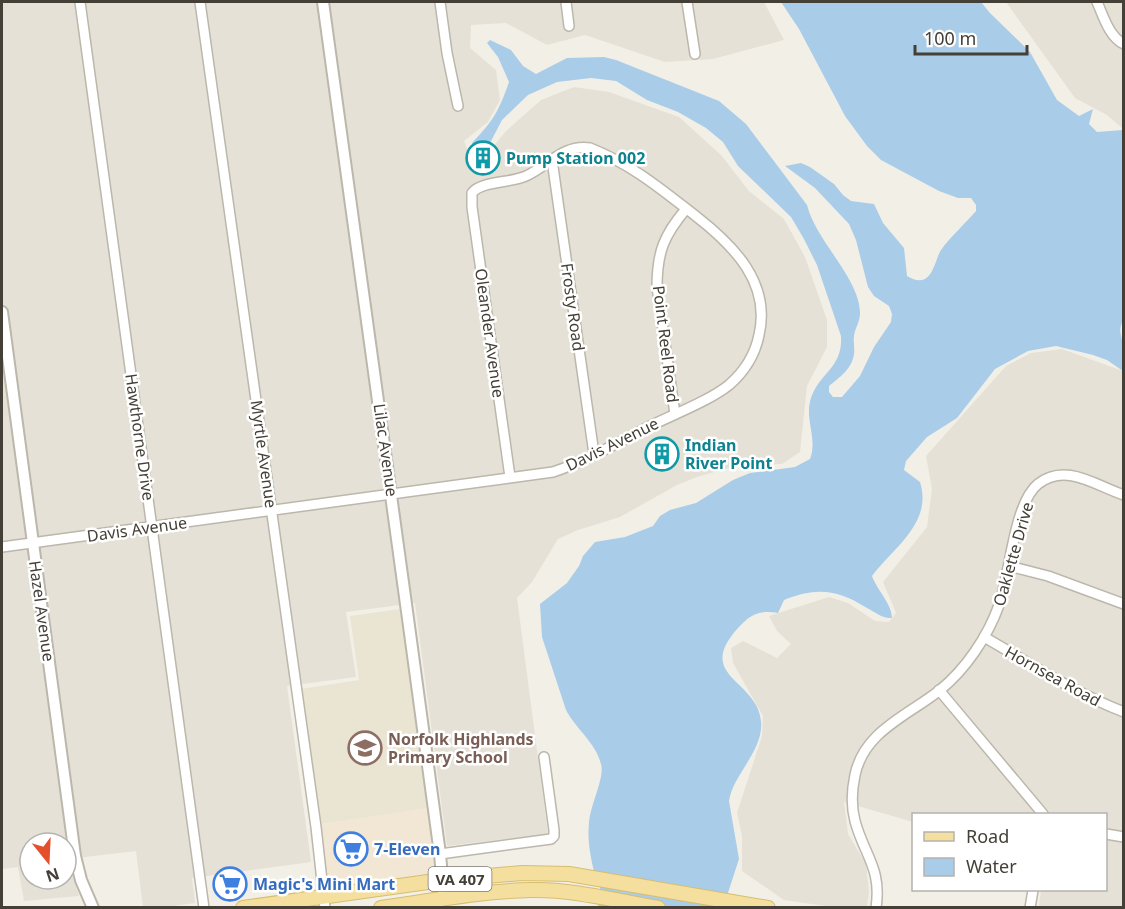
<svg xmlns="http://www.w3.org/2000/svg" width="1125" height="909" viewBox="0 0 1125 909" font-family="'Noto Sans',sans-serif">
<rect width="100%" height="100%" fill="#f2efe7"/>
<g fill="#e5e1d6" fill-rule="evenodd">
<path d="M2,2H764L784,40L713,59L665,62L585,35L547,45L506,23L471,25L470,48L496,70L500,100L488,122L464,141L472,162L484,158L506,131L541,100L574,87L609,92L679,117L721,155L749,191L784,219L805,257L827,320V347L807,386L800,452L782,464L739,465L697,477L677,485L620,517L578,530L558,539L532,582L517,598L548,834L447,846L415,603L346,612L356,677L287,686L311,862L192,878L195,903L160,908L143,907L136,851L68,859L79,896L24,901L18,867L2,869ZM30,843H66V879H30Z"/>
<path d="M1006,2H1123V128H1122L1107,115L1075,98Z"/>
<path d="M1062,349L1123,371V907H1039L1041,890H1106V814H914L913,822L844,802L848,834L866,864L869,892L867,907H832L784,900L742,871V836L737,813L762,736L763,716L733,663L731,648L743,641L777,658L791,644L777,631L769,616L829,597L848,603L875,621L889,622L896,613L883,582L927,527L932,489L926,456L1006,366L1031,353Z"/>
</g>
<path fill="#f2e7d4" d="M429,808L435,865L427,874L337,887L328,881L320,824Z"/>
<path fill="#eae4d3" d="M400,609L429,808L320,824L301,689L359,680L350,616Z"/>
<path fill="#a9cce9" d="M781,2H981L990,13L1030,52L1057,100L1079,116L1093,109L1089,124L1097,132L1123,130L1124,318C1117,332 1122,334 1123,346C1124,354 1123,362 1123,371L1107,360L1093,355L1056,346L1028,351L995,369L957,418L927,437L906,461L904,470L920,482C933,523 893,548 872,576C877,590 892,604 892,618C883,619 875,612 867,608C837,589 816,587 784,600L778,613C758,610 751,614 738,628C694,677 757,679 761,721C764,751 733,774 729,801L739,859L725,902L726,907H595L599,905C599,899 601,892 600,886C600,883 597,881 596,878C591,862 587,840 589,823C590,805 605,778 601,764C596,743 576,729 566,710L542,637L540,604L567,583L579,566L583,556L595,542L625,537L653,526L660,516L670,510L696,503L733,480L750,473L795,467L810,459C818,438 804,419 811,398C820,372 843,368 841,336L817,265L804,239L791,217L738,166L723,142L706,128L678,112L647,100L616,81L591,78L557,82L528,95L502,120L490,143L476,155L472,150V143C493,121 499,111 509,82L498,57L487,43L490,40L511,50L523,66L536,74L567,58L604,57L616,60L719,101L746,124L807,205C816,241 860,279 860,313C860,322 855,328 854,336C853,342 855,348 854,354C852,369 840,377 829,386V392L833,397H842L860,376L874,347L891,322L892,314L889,306L874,296L868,287L856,240L849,224L815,188L785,166L801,163L810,167L834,184L843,195L851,201L874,204L883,223L904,248L907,276C912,279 919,282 925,279C934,274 936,258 941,250C951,236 965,224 976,211V205L971,198H958L939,191L881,160L867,146L845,116L799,29Z"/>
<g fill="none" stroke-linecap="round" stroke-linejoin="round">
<defs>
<g id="minor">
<path d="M80,2L204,908"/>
<path d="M200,2L316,827L325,908"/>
<path d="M440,2L447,53L458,106"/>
<path d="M566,2L569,26"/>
<path d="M687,2L695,54"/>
<path d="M1097,2C1103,15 1109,37 1124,44"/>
<path d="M552,160L594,454"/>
<path d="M675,414L657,287C657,252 664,235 686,209"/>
<path d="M2,547L553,472C586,461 617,443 648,427C672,415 709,401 729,385C745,371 755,355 759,335C771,283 734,246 697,217C661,189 633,165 590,148C563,144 548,166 526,176C511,183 481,181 472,193V207L510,477"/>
<path d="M1009,566L1048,576L1124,604"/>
<path d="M984,637C1030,663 1074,693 1124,712"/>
<path d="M939,690L1043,814"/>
<path d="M1106,834L1124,837"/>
<path d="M440,854L551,839L554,836V830L544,757"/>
<path d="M876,908C882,868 864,855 855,821C851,806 852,789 855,775C864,731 909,715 940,690C966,669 988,636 999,605C1010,574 1014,503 1038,484C1066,462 1096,486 1124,495"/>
<path d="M1030,908L1033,890"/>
</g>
<g id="tertiary">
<path d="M323,2L409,626L440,854L444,899"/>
<path d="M2,312L75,856L81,880L93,908"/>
</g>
<g id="primary">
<path d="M243,908L442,880L522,873L569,874L768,908"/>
<path d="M381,908C431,901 481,891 531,890C573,889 617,901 658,908"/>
</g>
</defs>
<use href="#minor" stroke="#bcb7ab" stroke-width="12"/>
<use href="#tertiary" stroke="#bcb7ab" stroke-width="14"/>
<use href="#primary" stroke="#d7bd70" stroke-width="16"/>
<use href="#minor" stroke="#fff" stroke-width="9"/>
<use href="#tertiary" stroke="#fff" stroke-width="10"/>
<use href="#primary" stroke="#f4df9e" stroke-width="14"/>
</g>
<defs>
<symbol id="building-ring" viewBox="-11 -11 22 22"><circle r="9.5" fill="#fff" stroke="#0f9aa8" stroke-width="1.5"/><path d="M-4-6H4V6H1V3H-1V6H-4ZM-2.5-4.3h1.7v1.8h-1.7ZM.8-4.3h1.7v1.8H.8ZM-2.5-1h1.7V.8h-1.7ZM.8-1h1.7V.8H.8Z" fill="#0f9aa8"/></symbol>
<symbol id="school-ring" viewBox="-11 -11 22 22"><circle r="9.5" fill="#fff" stroke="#8d6e63" stroke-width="1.5"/><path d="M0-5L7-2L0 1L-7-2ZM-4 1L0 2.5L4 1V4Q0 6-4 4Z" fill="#8d6e63"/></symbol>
<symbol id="supermarket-ring" viewBox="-11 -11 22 22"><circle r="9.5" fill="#fff" stroke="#3f7fe0" stroke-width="1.5"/><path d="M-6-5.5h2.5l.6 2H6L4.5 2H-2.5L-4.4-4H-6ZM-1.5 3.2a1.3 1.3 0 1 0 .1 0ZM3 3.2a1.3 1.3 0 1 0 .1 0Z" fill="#3f7fe0"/></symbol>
</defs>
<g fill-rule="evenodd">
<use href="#building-ring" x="464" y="139" width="38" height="38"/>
<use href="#building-ring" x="643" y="435" width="38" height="38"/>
<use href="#school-ring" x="346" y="729" width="38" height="38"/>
<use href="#supermarket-ring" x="332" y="830" width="38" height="38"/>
<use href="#supermarket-ring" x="211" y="865" width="38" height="38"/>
</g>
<g text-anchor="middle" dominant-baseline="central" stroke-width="5" stroke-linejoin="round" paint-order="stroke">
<rect fill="#fff" stroke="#7c7973" stroke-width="1.5" x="428.5" y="867" width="63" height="24" rx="4.5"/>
<g font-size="15" font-weight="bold" fill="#444037">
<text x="460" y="879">VA 407</text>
</g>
<g font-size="16" font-weight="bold" fill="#0d838f" stroke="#fff" text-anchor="start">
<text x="506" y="158">Pump Station 002</text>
<text x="685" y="445">Indian<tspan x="685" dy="18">River Point</tspan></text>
</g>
<g font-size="16" fill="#444037" stroke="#fff">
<text transform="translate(573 307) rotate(82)">Frosty Road</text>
<text transform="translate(490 333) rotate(82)">Oleander Avenue</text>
<text transform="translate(666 344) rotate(83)">Point Reel Road</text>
<text transform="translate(140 437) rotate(82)">Hawthorne Drive</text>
<text transform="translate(612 444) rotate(-26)">Davis Avenue</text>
<text transform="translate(386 450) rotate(82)">Lilac Avenue</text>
<text transform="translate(264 454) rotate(82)">Myrtle Avenue</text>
<text transform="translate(137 529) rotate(-8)">Davis Avenue</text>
<text transform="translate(1013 554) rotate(-74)">Oaklette Drive</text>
<text transform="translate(42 611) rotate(82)">Hazel Avenue</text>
<text transform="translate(1053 676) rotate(29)">Hornsea Road</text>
</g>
<g font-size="16" font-weight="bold" fill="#785e54" stroke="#fff" text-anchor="start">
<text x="388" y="739">Norfolk Highlands<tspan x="388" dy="18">Primary School</tspan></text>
</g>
<g font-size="16" font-weight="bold" fill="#366cbe" stroke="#fff" text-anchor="start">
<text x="374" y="849">7-Eleven</text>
<text x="253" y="884">Magic's Mini Mart</text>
</g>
</g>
<rect width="1125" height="909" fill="none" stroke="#444037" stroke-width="6"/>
<rect x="912" y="813" width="195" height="78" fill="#ffffff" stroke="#b4b3af" stroke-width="1.5"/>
<rect x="924" y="832" width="30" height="9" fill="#f4df9e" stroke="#b4b3af" stroke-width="1.5"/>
<text x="966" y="843" font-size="18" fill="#444037">Road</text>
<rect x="924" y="858" width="30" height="18" fill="#a9cce9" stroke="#b4b3af" stroke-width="1.5"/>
<text x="966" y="873" font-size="18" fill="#444037">Water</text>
<g transform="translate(48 861) rotate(162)"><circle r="28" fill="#ffffff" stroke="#b4b3af" stroke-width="1.5"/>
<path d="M0-4.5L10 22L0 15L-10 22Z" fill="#e4502c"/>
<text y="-9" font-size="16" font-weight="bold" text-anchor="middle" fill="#444037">N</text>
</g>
<path d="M915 45v9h112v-9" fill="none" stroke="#444037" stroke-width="3"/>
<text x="924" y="45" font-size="18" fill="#444037" stroke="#ffffff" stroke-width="4.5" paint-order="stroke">100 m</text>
</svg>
